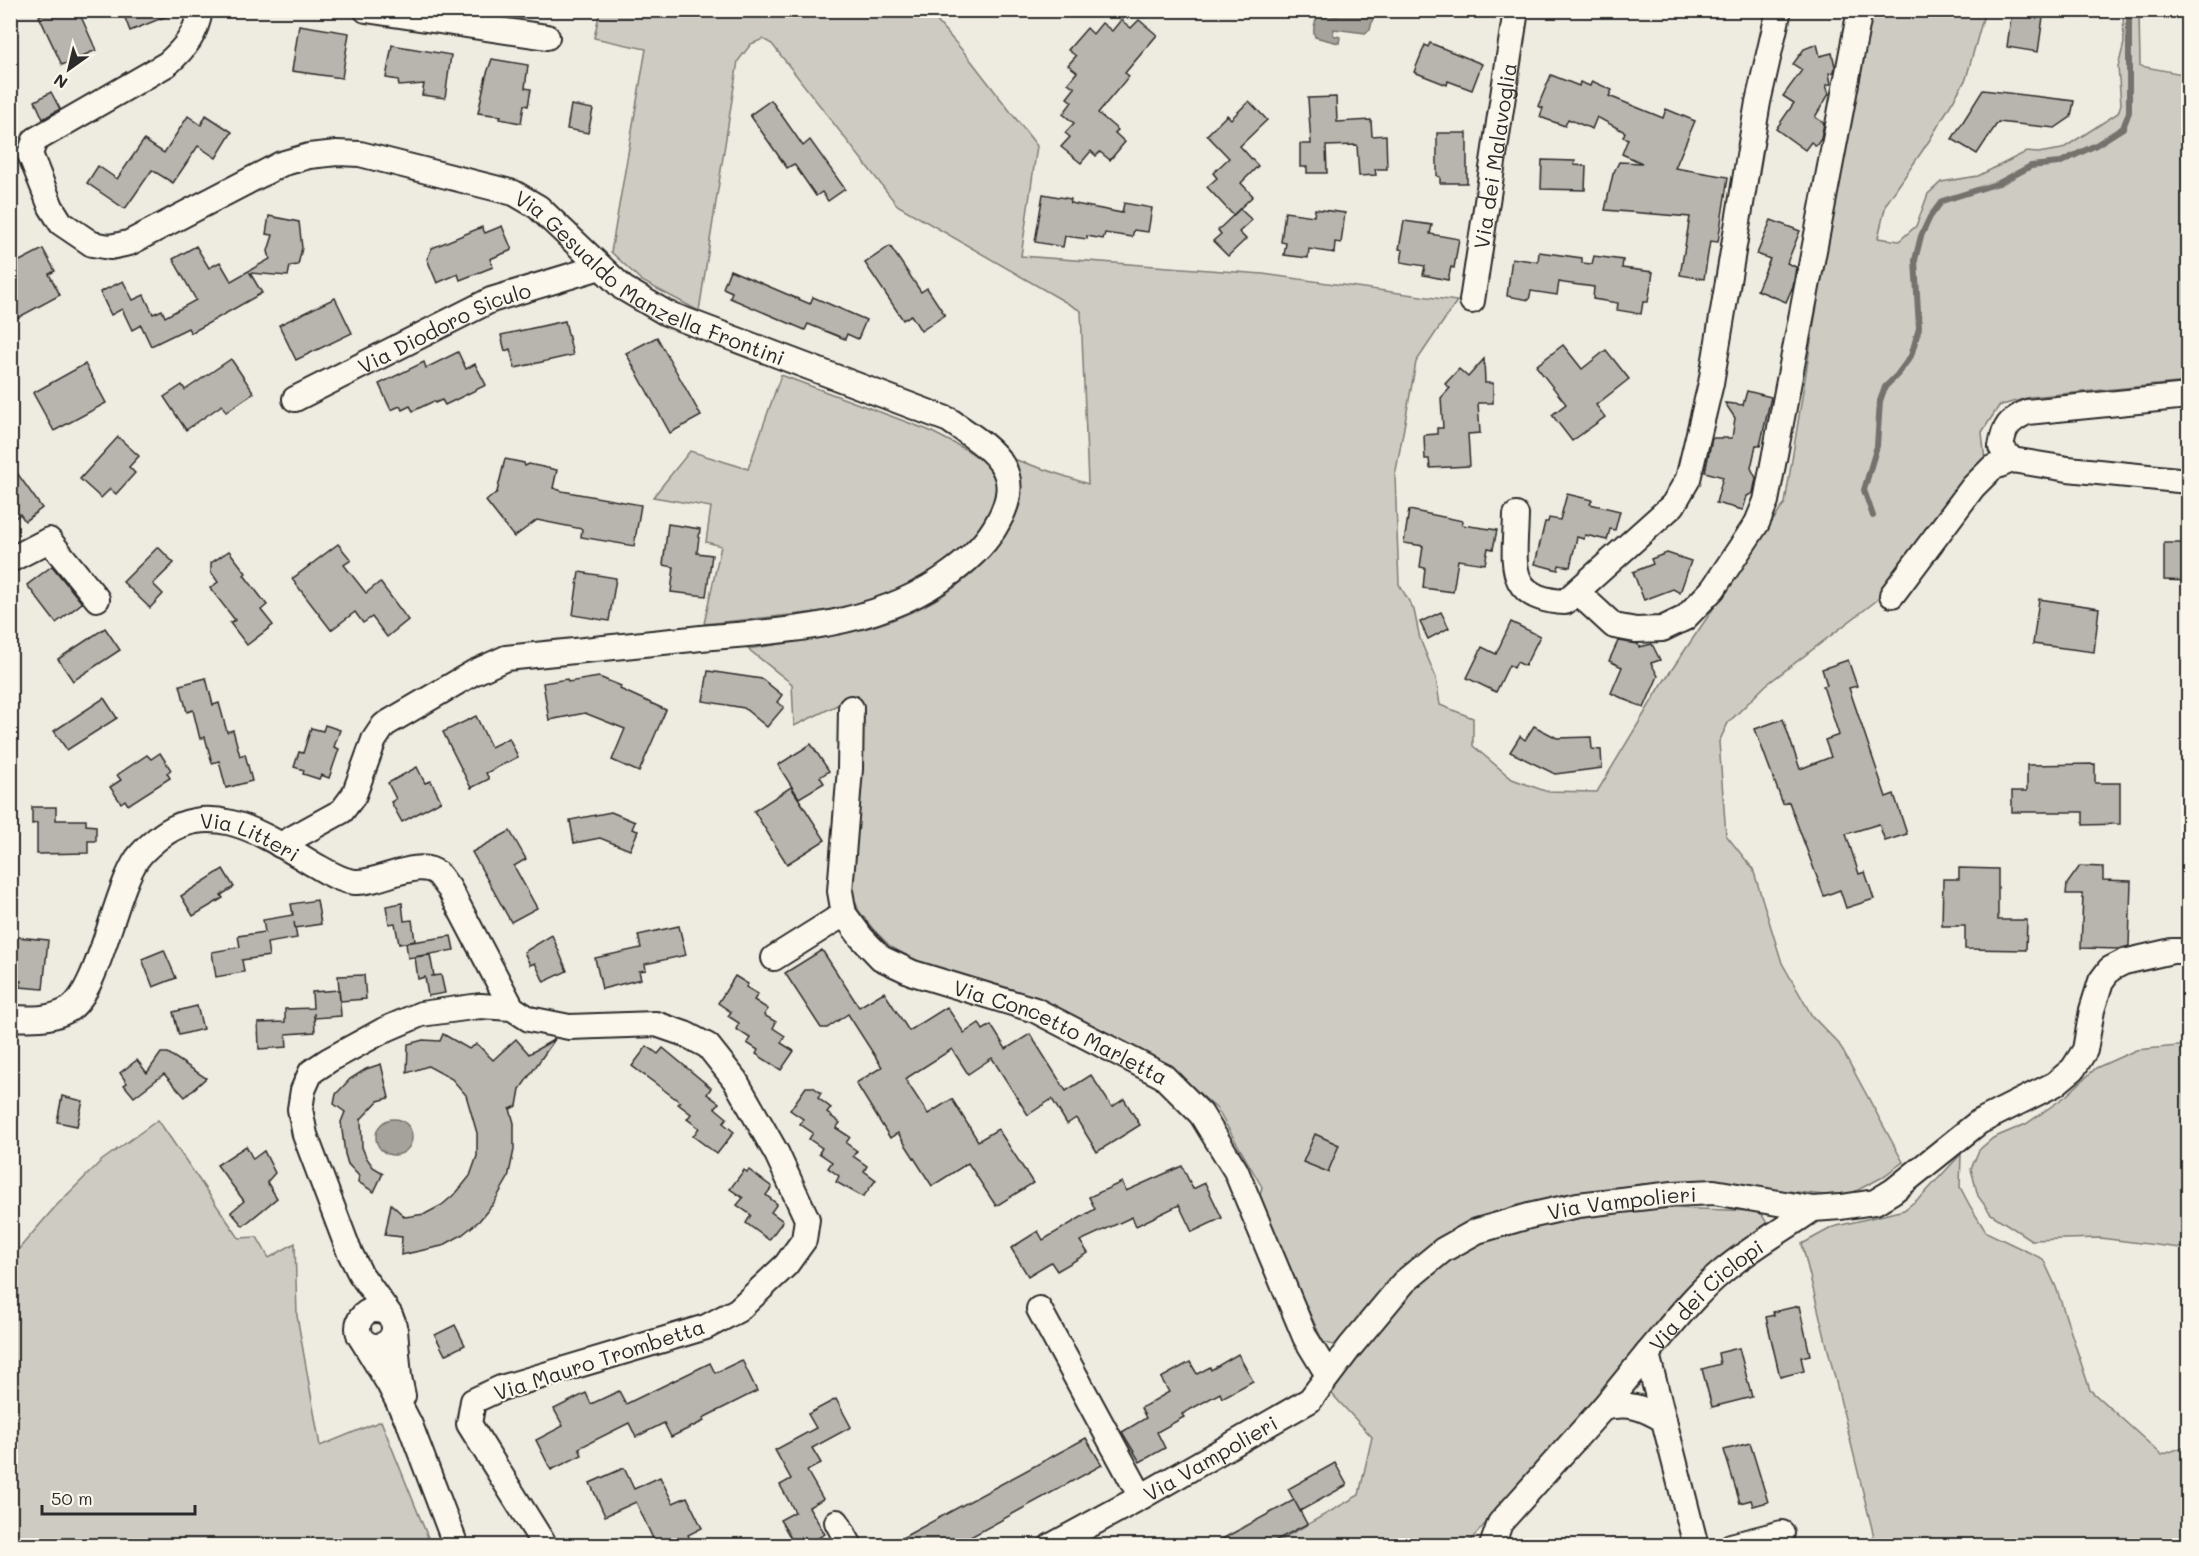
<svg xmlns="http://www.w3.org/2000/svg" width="2199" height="1556" viewBox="0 0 2199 1556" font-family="Mali,sans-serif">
<rect width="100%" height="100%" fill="#eeebe0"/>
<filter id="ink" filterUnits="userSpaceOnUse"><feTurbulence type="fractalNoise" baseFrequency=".0167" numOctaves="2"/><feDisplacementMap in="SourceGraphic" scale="12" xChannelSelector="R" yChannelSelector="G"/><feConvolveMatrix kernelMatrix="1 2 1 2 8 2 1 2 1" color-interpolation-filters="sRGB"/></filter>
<g filter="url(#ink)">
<g fill="#cecbc2" stroke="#7c7b76" stroke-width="1.5">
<path d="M600,11H928L969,58L1037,146L1021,256L1263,274L1457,301L1416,362L1395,476L1399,584L1414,610L1420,639L1436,678L1440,705L1473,718V746L1512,779L1545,791L1597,792L1662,684L1785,503L1832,211L1869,11H1985L1966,79L1929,141L1886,204L1878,238L1899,241L1916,226L1928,194L1941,182L1978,176L2026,152L2038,153L2062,149L2118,113L2121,104L2118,67L2124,43L2123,11H2139L2140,66L2188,75V382L2030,397L1999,406L1982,432L1985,461L1898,570L1876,601L1766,685L1728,723L1719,742L1726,835L1753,869L1782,963L1812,1016L1839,1044L1903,1162L1881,1178L1852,1193L1824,1195L1705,1182L1642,1184L1578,1193L1493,1213L1465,1224L1437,1240L1343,1341L1333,1345L1323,1342L1258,1202L1262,1187L1217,1109L1188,1083L1154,1060L1053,1008L1007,989L940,972L920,963L891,947L873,929L859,911L849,886L858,791V695L794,726L792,684L748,649C783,643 818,640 852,632C916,617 983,582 1012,521C1015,515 1020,507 1021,501C1023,487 1019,473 1016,460L1088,484L1081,311L897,205L772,44L763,39L751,44L738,61L699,311L642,281L611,252L646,49L594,38Z"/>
<path d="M781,375L928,430L965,449L986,463L998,486L995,507L981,529L962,549L928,573L884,598L837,610L704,624L721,546L706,542L711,507L653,497L690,451L748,469Z"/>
<path d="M2188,1045V1249L2100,1238L2031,1240L1991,1214L1978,1196L1971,1169L1979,1150L1993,1138L2026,1124L2066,1096L2096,1068L2136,1050Z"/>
<path d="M158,1120L239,1238L257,1237L269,1258L295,1243L297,1316L320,1446L381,1421L431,1545H11V1258L55,1207L101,1161Z"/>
<path d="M1961,1154L1960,1187L1970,1206L1986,1232L2043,1259L2056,1287L2090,1390L2162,1455L2188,1445V1545H1876L1802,1244L1833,1227L1904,1210L1923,1195Z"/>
<path d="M1671,1208L1754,1211L1762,1215L1767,1223C1719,1258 1674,1299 1640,1349L1469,1542L1460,1546H1270L1359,1495L1372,1437L1331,1393L1413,1286L1450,1259L1489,1239L1532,1226L1626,1211Z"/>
</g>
<g fill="#a4a29a" stroke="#74726e" stroke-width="1.5">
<path d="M1344,11H1372L1374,14L1370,30L1365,33L1334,29L1333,35L1340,37L1339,43L1315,37C1312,30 1315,18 1321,13L1337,16Z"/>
<circle cx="394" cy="1137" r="18"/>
</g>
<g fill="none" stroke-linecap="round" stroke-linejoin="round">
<path stroke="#74726e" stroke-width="6" d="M1873,516L1864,490L1877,446L1880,401L1885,387L1897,375L1911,356L1919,328L1915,260L1921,236L1930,217L1942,201L1999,183L2031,166L2059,163L2096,145L2123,128L2129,112V10"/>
</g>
<g fill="#b8b5ae" stroke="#2b2b2b" stroke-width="1.5">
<path d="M51,10H78L96,50L62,65L39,16Z"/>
<path d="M122,10H179V11L130,31Z"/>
<path d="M2012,10H2044L2038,52L2007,47Z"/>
<path d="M1121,20L1131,28L1139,20L1157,35L1125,73L1129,76L1098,113L1118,130L1115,133L1125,142L1110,160L1100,152L1096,156L1091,151L1081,163L1061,147L1070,137L1065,133L1074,123L1063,114L1072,102L1067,98L1075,88L1068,83L1077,72L1068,65L1076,56L1068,50L1087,28L1093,34L1102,23L1112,31Z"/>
<path d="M299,25L349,33L342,78L292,71Z"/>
<path d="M1430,43L1482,64L1472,90L1448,81L1447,85L1414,72L1425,45L1428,47Z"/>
<path d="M1817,44L1820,56L1832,53L1835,66L1834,72L1829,73L1831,84L1826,85L1829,94L1815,117L1824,123L1821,139L1816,146L1811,142L1805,150L1776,129L1794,103L1783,96L1802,70L1793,64L1804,49Z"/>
<path d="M392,45L451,55L445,98L422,95L424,84L399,86L398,80L386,78Z"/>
<path d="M492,59L528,65L525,88L531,89L528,106L524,105L521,123L500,119L501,116L478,113L486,76Z"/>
<path d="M1551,75L1579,86L1580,82L1590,86L1592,81L1612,90L1609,96L1663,118L1666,109L1695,121L1675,168L1728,177L1718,242L1710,241L1704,279L1680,275L1690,217L1605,210L1613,174L1619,162L1642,163L1622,154L1628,139L1623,137L1625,132L1597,117L1592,129L1568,119L1565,126L1540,117L1543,108L1538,106Z"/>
<path d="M1983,90L2074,101L2071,117L2055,128L1998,122L1977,154L1952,139Z"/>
<path d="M51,92L60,109L43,119L35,101Z"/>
<path d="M1336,97L1337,122L1371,120L1372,136L1386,135L1387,169H1375L1376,175L1359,176L1357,145L1326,146L1327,173H1307V167H1300V144H1311L1308,98Z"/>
<path d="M771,100L803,146L810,140L845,189L828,201L822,192L816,196L794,164L787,168L750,115Z"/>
<path d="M1249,101L1267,120L1240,146L1258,166L1241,183L1253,196L1233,215L1207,187L1217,178L1213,173L1229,158L1207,135L1227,115L1231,119Z"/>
<path d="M571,105L593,109L588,133L567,129Z"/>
<path d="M206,115L232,132L216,158L198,146L173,183L152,170L125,209L87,183L98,166L117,179L144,140L164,153L188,116L201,125Z"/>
<path d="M1437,133H1467V183H1440V177L1437,176Z"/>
<path d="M1542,160L1575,161L1574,165L1586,166L1585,190L1541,189Z"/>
<path d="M1043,194L1071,199L1070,203L1122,213L1124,203L1152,208L1148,232L1134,230L1132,237L1105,233L1103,239L1087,236V239L1065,236L1063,247L1035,242Z"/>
<path d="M1240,209L1252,220L1239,232L1246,239L1228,256L1213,241L1221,234L1218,230Z"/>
<path d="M1315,209L1345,213L1341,243L1335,242L1334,253L1309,249L1308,258L1284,255L1286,243L1281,242L1285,212L1314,216Z"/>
<path d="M269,216L299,222L302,248L298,265L290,266L288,276L250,273L262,293L191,333L188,328L151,346L141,325L132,330L122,309L111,315L100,292L123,281L133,300L144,295L153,314L162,310L165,317L196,300L173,259L196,246L209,268L220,262L231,281L270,259L268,251L273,235L266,234Z"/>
<path d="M1771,220L1800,231L1787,263L1796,267L1793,286L1786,302L1757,290L1770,259L1757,254Z"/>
<path d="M1404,221L1432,225L1430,234L1459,239L1454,268L1451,267L1448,280L1423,275L1425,266L1401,262L1403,250L1399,249Z"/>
<path d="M502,226L512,250L490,259L493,267L460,280L458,274L437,283L427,259L432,248L482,227L485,233Z"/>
<path d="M890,246L921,292L927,288L945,315L921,331L911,315L903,320L865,263Z"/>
<path d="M43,249L55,271L49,274L60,295L10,322V266Z"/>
<path d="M1539,252L1582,258V263L1592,264L1594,256L1623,260L1622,268L1653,272L1648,302H1643L1641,314L1617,310L1618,303L1593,299L1594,287L1564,283L1559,282L1557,295L1531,291L1529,300L1507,296L1512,258L1538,262Z"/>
<path d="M730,270L810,304L813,297L866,320L858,339L847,334L845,339L808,324L805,330L730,298L732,292L723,288Z"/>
<path d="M335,298L352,333L296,360L279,325Z"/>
<path d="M565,321L573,355L515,368L510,349L505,351L501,335Z"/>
<path d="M657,337L701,416L670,433L626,353Z"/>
<path d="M1563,345L1582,369L1606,350L1629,379L1596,405L1605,417L1572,441L1552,415L1566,404L1536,366Z"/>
<path d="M458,352L466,369L475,364L486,385L445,405L442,400L435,403L434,401L413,411L410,406L402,410L400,406L391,410L379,384L424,362L426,368Z"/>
<path d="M231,359L254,393L226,412L222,405L186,430L164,397L182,385L185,390Z"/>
<path d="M1484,359L1485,383H1493V403H1478L1480,433L1468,434L1470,466L1430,468L1429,459H1425L1424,435L1437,434V428H1443L1441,398L1450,388L1445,384L1459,369L1468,377Z"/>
<path d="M85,364L106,403L54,431L33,393Z"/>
<path d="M1747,391L1771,397L1760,446L1756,445L1751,468L1756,478L1753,493L1747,496L1743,510L1716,503L1723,477L1705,472L1712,438H1732L1735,418L1725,403L1743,405Z"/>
<path d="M118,437L139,456L129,467L135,473L116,494L110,489L101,498L80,479Z"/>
<path d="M505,459L524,463L525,466L529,464L557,470L553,488L562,491L641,505L634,546L581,537L582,529L537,520L514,537L486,501L497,492Z"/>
<path d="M10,463L42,508L25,521L20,514L10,522Z"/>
<path d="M1567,494L1592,500L1590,504L1620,511L1615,530L1610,529L1607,540L1585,535L1584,539L1577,537L1570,567L1559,565L1558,570L1535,564L1545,522H1548L1549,518L1560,520Z"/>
<path d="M1409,510L1463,521L1462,525L1497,530L1493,549L1488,548L1485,564L1458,560L1453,592L1423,588L1425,568L1420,567L1423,546L1404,543Z"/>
<path d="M668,524L700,529L697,553L712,555L706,596L671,592L674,567L663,565Z"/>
<path d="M2164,543H2188V581L2164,580Z"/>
<path d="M338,544L351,560L344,565L366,593L380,582L408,620L387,637L372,617L363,623L355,612L331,630L292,579Z"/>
<path d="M158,547L174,563L153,584L163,594L150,608L123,582Z"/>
<path d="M229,551L246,573L244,575L267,605L261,610L273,625L247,645L230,623L235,620L210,588L218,582L211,572V563Z"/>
<path d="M1667,553L1691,561L1680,593L1673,589L1644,600L1633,572L1653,564L1651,559Z"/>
<path d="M52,566L82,603L56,623L27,585Z"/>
<path d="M579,572L616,578L609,621L573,615Z"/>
<path d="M2039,599L2099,608L2094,652L2033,644Z"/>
<path d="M1441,612L1449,628L1428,639L1420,622Z"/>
<path d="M1511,622L1540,636L1525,666L1517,662L1514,668L1509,665L1496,692L1467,678L1482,647L1496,654Z"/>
<path d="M105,628L120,650L73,681L58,659Z"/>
<path d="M1618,641L1638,644L1639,647L1652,644L1660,660L1651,663L1658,676L1644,708L1611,693L1622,667L1609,661Z"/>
<path d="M1848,660L1857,686L1849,688L1886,797L1894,794L1907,834L1885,841L1879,824L1846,834L1859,874L1865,872L1874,899L1846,908L1840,890L1824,896L1789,802L1783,804L1755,729L1783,719L1800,769L1831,757L1825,740L1839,735L1823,686L1827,685L1822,669Z"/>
<path d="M708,671L762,679L782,695L777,702L784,707L767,727L744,708L703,701Z"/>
<path d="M599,677L621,686L620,689L666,710L639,772L612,760L625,729L585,713L549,720L543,683L567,679L568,682Z"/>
<path d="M206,678L213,705L219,703L227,732L233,730L240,756L245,754L252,781L226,788L219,761L212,763L205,737L200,739L193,710L187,712L180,685Z"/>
<path d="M104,698L117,718L67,750L54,731Z"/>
<path d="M476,716L491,747L509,738L518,757L486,773L489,779L471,788L443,732Z"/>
<path d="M325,725L340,730L334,747L339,749L329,778L321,775L319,779L303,774L304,770L294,767L299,752L303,753L311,728L323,731Z"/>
<path d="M1534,726L1557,738L1591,737L1592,749L1601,750L1602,768L1555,774L1510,752L1520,736L1525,740Z"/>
<path d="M811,744L829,771L820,777L824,783L799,798L778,765Z"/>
<path d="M160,753L171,770L167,773L170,778L128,805L125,800L121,803L110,787L121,780L117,775L147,755L151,759Z"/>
<path d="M2095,764V783H2120V824L2083,825V812H2012V791H2027V765Z"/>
<path d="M417,767L425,783L431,781L441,801L402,822L391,802L396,799L388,783Z"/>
<path d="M791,787L825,840L787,864L754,811Z"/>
<path d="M32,807H56V820H86V825L96,826V841H88V853L37,854V823L32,824Z"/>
<path d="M611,812L635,822L632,829L638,831L630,850L600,838L574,843L570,820Z"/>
<path d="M510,831L526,859L514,866L537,908L511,922L472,852Z"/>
<path d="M2080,866L2103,867V880L2131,881L2129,946L2119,949L2081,948L2083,894H2066L2067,884Z"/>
<path d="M1959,868L1998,869V920H2027L2026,950L1965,949V926H1942L1943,879H1959Z"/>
<path d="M223,869L234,887L221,895L223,898L193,916L181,896Z"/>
<path d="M317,900L321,924L295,928L294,922L297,938L267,943L269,956L242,960L244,972L216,977L212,952L240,947L238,936L265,932L263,920L293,915L291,904Z"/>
<path d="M402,903L404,921L412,920L415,941L399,944L395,923L389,924L386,906Z"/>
<path d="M679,926L686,955L645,964L646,970L639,971L641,979L602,989L595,958L641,948L638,935Z"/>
<path d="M552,935L567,971L544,982L535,963L530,965L524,952Z"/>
<path d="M451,936L454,950L408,958L406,943Z"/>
<path d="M17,937L48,940L43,989L20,987L21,981L10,980V948H16Z"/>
<path d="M164,950L176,978L153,987L142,959Z"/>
<path d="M822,950L859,1007L884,992L909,1031L947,1007L964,1033L979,1023L983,1030L991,1025L1006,1049L1030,1034L1066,1091L1091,1075L1112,1107L1124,1099L1140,1125L1097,1152L1076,1118L1067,1124L1052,1099L1028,1115L992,1058L968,1074L952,1049L905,1079L928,1114L952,1099L978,1141L998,1129L1033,1183L996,1206L968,1163L932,1186L898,1133L890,1138L856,1083L882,1067L848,1014L827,1028H821L785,973Z"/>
<path d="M430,955L434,976H431L441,975L445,993L428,996L425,977L418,979L415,957Z"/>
<path d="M364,975L366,999L340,1001L338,976Z"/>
<path d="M735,976L748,984L746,987L758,994L754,1000L768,1009L764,1015L776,1022L773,1028L785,1036L781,1043L794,1051L781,1070L756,1054L758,1050L747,1043L750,1038L736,1029L739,1023L728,1016L731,1012L718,1003Z"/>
<path d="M339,990L341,1016L314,1018V1013L315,1032L286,1034L287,1047L259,1049L258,1023L285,1022V1009L313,1008L312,992Z"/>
<path d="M197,1006L203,1029L179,1035L173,1012Z"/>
<path d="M443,1034L469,1049L477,1044L493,1060L516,1039L529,1054L555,1039L520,1089L517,1106L510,1109L514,1123V1150L508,1178L493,1204L479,1221L462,1235L442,1246L401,1255L402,1237L385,1235L391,1204L405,1217L425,1214L442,1205L457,1192L470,1176L477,1156V1133L466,1095L452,1079L428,1066L407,1073L408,1044L423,1040L440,1041Z"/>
<path d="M647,1046L658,1054L663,1048L711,1088L707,1094L719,1103L715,1108L727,1118L723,1123L734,1132L717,1154L693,1136L699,1128L687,1119L691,1114L678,1104L680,1102L632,1066Z"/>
<path d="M161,1053H168L206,1078L185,1097L164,1074L134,1097L124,1085L127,1083L120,1073L137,1060L147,1073Z"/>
<path d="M381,1064L389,1098L378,1101L361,1119L362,1147L366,1157L373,1167L383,1173L374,1192L358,1182L359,1176L348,1164L345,1154L341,1122L345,1112L334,1104L336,1094L350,1079L366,1069Z"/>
<path d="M806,1087H813L821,1093L818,1098L831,1108L827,1113L840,1123L836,1128L850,1137L846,1143L857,1151L853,1156L867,1166L864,1171L876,1180L863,1197L836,1182L839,1176L828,1168L832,1162L819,1153L822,1148L809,1139L813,1133L800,1124L803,1119L790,1110Z"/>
<path d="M62,1096L83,1101L77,1126L57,1122Z"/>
<path d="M1315,1134L1339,1145L1328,1172L1303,1162Z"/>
<path d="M246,1146L253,1159L264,1151L275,1173L267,1182L277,1198L243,1226L231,1212L244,1201L217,1165Z"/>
<path d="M1182,1166L1193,1189L1205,1183L1222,1218L1192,1232L1179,1205L1136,1226L1132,1217L1080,1241L1088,1253L1057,1271L1051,1262L1028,1276L1011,1248L1038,1231L1043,1240L1095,1209L1089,1197L1122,1182L1126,1191Z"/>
<path d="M744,1170L747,1172L749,1170L772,1187L766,1195L777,1204L771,1212L783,1221L769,1240L746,1223L751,1215L737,1205L743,1198L730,1189Z"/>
<path d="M1799,1306L1810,1355L1801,1357L1804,1371L1780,1377L1766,1317L1774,1315L1773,1312Z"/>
<path d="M455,1325L465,1345L445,1355L435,1335Z"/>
<path d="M1739,1348L1752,1397L1712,1407L1702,1369L1720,1364L1718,1353Z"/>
<path d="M1238,1354L1253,1381L1222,1398L1220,1393L1182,1414L1184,1417L1157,1432L1165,1448L1140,1462L1122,1432L1146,1418L1141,1408L1169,1392L1161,1378L1190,1362L1197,1374L1210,1367L1211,1370Z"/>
<path d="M742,1360L757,1391L703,1418L704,1421L671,1437L664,1423L636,1437L629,1423L579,1448L582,1455L551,1470L536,1440L563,1426L554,1409L586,1393L591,1404L619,1391L626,1404L710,1363L715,1373Z"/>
<path d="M836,1399L851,1427L812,1448L821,1463L807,1471L823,1499L809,1507L825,1534L813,1541L816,1545H795L780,1520L795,1512L780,1485L791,1479L775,1450L816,1428L808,1414Z"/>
<path d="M1086,1438L1102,1465L956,1545H889Z"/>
<path d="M1750,1443L1768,1502L1753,1506L1751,1500L1740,1503L1724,1450Z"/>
<path d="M1335,1463L1347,1485L1300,1511L1288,1489Z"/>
<path d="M624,1468L634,1489L660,1477L673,1503L687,1497L702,1528L688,1535L693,1545H656L636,1502L605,1516L590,1483Z"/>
<path d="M1294,1500L1307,1524L1267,1545H1211Z"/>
</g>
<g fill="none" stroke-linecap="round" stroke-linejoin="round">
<defs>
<g id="minor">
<path id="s1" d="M200,10C196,35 185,48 167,64L35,140L30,154L51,207L61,223L92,244L110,247L129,243L281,164L309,156L337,153L360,154L514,193L538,207L623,288L666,313L949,420C989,448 1028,468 998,522C987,543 971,558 952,572C877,629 782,630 692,639C630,645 568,652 506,658L473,673L384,725L374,740L354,795L342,811L280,845"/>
<path d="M366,10L547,37"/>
<path id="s2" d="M1472,301L1516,10"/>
<path d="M2188,396L2027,412C2009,421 2004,426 2001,447L2012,460L2068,469L2188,481"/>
<path id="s3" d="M295,399L491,300L600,267"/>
<path d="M1516,515C1515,562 1504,599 1565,602L1673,505L1688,479L1711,383L1758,102L1779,10"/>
<path d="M10,560L49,540L97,599"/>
<path d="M1577,592L1614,626L1636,630L1662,629L1685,618L1713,589L1757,523L1766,501L1860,10"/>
<path d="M1892,595L1973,487L1992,468L2012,460"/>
<path id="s4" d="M851,708L850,769L840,891L844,914L861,937L881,958L913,973L1035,1010L1163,1076L1201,1114L1236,1171L1305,1337L1328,1375"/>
<path d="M774,958L844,914"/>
<path id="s5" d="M10,1018C31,1019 50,1020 68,1010C98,994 114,893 137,859C142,852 150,845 156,840C209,795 264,835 313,864C326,871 340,881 355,882C379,884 418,857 438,874C442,878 445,884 449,888L512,1008"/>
<path d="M1039,1309L1141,1497"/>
<circle cx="376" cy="1328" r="18"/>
<path d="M390,1315L360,1273L349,1251L305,1135L300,1109L303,1090L311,1072L329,1060L384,1030L421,1014L480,1006L512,1008L529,1019L569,1027L656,1024L685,1034L708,1046L735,1080L777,1154L807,1219L804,1240L786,1265L738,1310L706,1327L501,1388L473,1401L469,1424L545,1546"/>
<path d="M395,1330L399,1377L403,1396"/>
<path d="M363,1341L389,1384L410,1425L456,1546"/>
<path d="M1603,1408C1629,1402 1642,1407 1664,1420"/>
<path d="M837,1522L850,1546"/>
<path id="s6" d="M1051,1546L1141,1497L1310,1400L1350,1347L1404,1282L1443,1250L1477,1231L1529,1216L1578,1205L1673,1194L1714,1192L1813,1209L1841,1207L1875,1202L1893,1191L1979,1122L2055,1084L2073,1069L2085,1050L2092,1010L2101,981L2110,969L2124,962L2172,951H2188"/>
<path d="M1492,1546L1500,1523L1603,1408L1647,1354"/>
<path id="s7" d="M1696,1546L1647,1354C1671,1326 1693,1296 1722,1272C1750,1248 1783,1230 1813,1209"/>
<path d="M1731,1546L1782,1533"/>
</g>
</defs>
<use href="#minor" stroke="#2b2b2b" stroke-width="28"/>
<use href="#minor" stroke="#fbf7ec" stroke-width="24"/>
</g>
</g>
<g text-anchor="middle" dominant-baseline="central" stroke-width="4.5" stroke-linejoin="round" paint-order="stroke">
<g font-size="21" fill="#2b2b2b" stroke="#fbf7ec">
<text stroke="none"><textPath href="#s2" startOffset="147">Via dei Malavoglia</textPath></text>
<text stroke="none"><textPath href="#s1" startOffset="956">Via Gesualdo Manzella Frontini</textPath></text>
<text stroke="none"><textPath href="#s3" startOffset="166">Via Diodoro Siculo</textPath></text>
<text stroke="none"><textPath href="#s5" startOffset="356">Via Litteri</textPath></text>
<text stroke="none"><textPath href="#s4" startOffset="459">Via Concetto Marletta</textPath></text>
<text stroke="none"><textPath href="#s6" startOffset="686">Via Vampolieri</textPath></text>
<text stroke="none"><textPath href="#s7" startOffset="282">Via dei Ciclopi</textPath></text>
<text transform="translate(599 1359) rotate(-18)">Via Mauro Trombetta</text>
<text stroke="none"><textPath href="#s6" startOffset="182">Via Vampolieri</textPath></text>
</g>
</g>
<rect width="2199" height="1556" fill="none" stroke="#fbf7ec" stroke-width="36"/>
<rect x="18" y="18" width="2163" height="1520" fill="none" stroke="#2b2b2b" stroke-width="2" filter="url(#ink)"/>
<g transform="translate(69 69) rotate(214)" stroke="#fbf7ec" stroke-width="4.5" paint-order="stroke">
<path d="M0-4.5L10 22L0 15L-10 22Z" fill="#2b2b2b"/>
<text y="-9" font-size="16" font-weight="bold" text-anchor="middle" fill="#2b2b2b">N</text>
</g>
<path d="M42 1505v9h153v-9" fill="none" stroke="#2b2b2b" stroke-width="3"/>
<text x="51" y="1505" font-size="18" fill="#2b2b2b" stroke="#fbf7ec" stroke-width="4.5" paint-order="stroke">50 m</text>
</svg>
